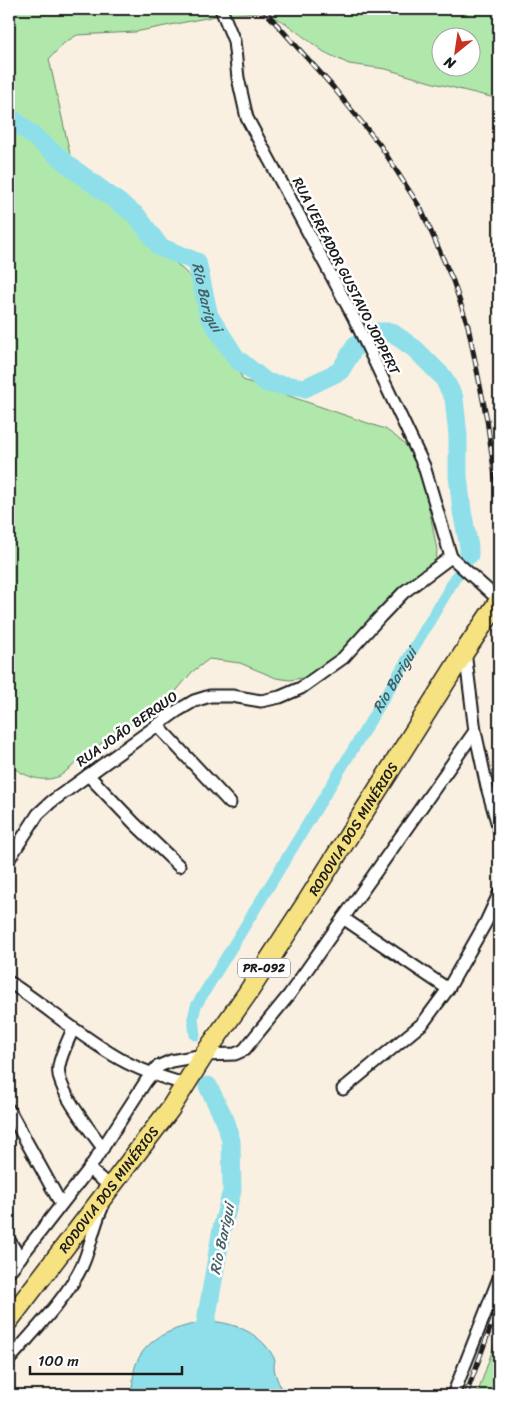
<svg xmlns="http://www.w3.org/2000/svg" width="508" height="1404" viewBox="0 0 508 1404" font-family="Sriracha,sans-serif">
<rect width="100%" height="100%" fill="#faf0e2"/>
<filter id="ink" filterUnits="userSpaceOnUse"><feTurbulence type="fractalNoise" baseFrequency=".02" numOctaves="2"/><feDisplacementMap in="SourceGraphic" scale="10" xChannelSelector="R" yChannelSelector="G"/><feConvolveMatrix kernelMatrix="1 2 1 2 8 2 1 2 1" color-interpolation-filters="sRGB"/></filter>
<g filter="url(#ink)">
<g fill="#b0e8ab" stroke="#668264" fill-rule="evenodd">
<path d="M9,9H499V99L430,82L386,69L349,64L324,52L284,22L261,12L216,16L135,32L77,35L64,43L49,59L72,163L202,288L243,380L385,429C394,435 402,441 409,449C423,470 432,524 437,550L436,562L338,657L308,677L290,680L276,678L240,663L209,659L192,672L162,708L144,719L118,730L60,776C41,784 25,776 9,765ZM440,38H470V68H440Z"/>
<path d="M499,1331V1395H477Z"/>
</g>
<path fill="#8edfe9" stroke="#609197" d="M207,1321C235,1322 263,1334 275,1360C271,1370 280,1386 285,1395H130C134,1385 132,1374 136,1364C148,1334 179,1327 207,1321Z"/>
<g fill="none" stroke-linecap="round" stroke-linejoin="round">
<path stroke="#8edfe9" stroke-width="11" id="s1" d="M195,1035L193,1018L196,1006L377,710L469,555"/>
<g stroke="#8edfe9" stroke-width="19">
<path id="s2" d="M9,116L76,171L137,216L160,247L197,262L209,316L236,358L267,383L305,388L340,371L356,345"/>
<path d="M376,332H391L415,349L443,377L454,398L458,436V476L462,511L469,547V555"/>
<path d="M208,1086L225,1120L231,1141L232,1191L222,1228L204,1333L213,1395"/>
</g>
<defs>
<g id="street">
<path d="M221,9L234,41L238,78L247,118L354,318L424,466L451,557"/>
<path d="M465,652L475,731L487,787L499,829"/>
<path d="M157,725L230,803"/>
<path d="M88,775L135,824L179,866"/>
<path d="M9,859L38,814L51,802L177,711L194,701L210,696H232L261,701L280,697L301,688L343,658L380,617L404,592L451,557L499,600"/>
<path d="M343,918L448,989"/>
<path d="M9,982C47,1007 81,1037 120,1059C141,1071 163,1078 185,1084"/>
<path d="M73,1029C68,1041 61,1054 59,1066C54,1087 91,1131 103,1148"/>
<path d="M343,1089L423,1023L448,989L486,922L499,894"/>
<path d="M9,1110L61,1204"/>
<path d="M89,1169L111,1187L109,1192"/>
<path d="M9,1240L20,1258"/>
<path d="M9,1272L89,1169L146,1081L157,1067L171,1061L204,1055L235,1054L244,1050L289,995L475,731"/>
<path d="M9,1360C32,1333 67,1298 82,1266C90,1249 93,1227 102,1208"/>
<path d="M453,1395L499,1278"/>
</g>
<g id="primary">
<path id="s3" d="M9,1320L170,1109L204,1055L247,994L307,902L465,651L499,601"/>
</g>
</defs>
<use href="#street" stroke="#1c1c1c" stroke-width="15"/>
<use href="#primary" stroke="#1c1c1c" stroke-width="22"/>
<use href="#street" stroke="#fff" stroke-width="11"/>
<use href="#primary" stroke="#f7e281" stroke-width="19"/>
<defs>
<g id="rail">
<path d="M263,9L333,87L380,145L421,209L453,281L468,326L487,420L499,506"/>
<path d="M466,1395L499,1304"/>
</g>
</defs>
<use href="#rail" stroke="#1c1c1c" stroke-width="5"/>
<use href="#rail" stroke="#fff" stroke-width="3" stroke-dasharray="9" stroke-linecap="butt"/>
</g>
</g>
<g text-anchor="middle" dominant-baseline="central" stroke-width="5" stroke-linejoin="round" paint-order="stroke">
<rect fill="#fff" stroke="#606060" stroke-width="1" x="238" y="958.5" width="52" height="19" rx="4"/>
<g font-size="12" font-weight="bold" fill="#1c1c1c">
<text x="264" y="968">PR-092</text>
</g>
<g font-size="14" fill="#1c1c1c" stroke="#fff">
<text transform="translate(346 276) rotate(63)">RUA VEREADOR GUSTAVO JOPPERT</text>
<text transform="translate(127 729) rotate(-35)">RUA JOÃO BERQUO</text>
<text stroke="none"><textPath href="#s3" startOffset="600">RODOVIA DOS MINÉRIOS</textPath></text>
<text stroke="none"><textPath href="#s3" startOffset="164">RODOVIA DOS MINÉRIOS</textPath></text>
</g>
<g font-size="15" font-style="italic" fill="#446064" stroke="#fff">
<text stroke="none"><textPath href="#s2" startOffset="278">Rio Barigui</textPath></text>
<text stroke="none"><textPath href="#s1" startOffset="411">Rio Barigui</textPath></text>
<text transform="translate(222 1239) rotate(-78)">Rio Barigui</text>
</g>
</g>
<rect width="508" height="1404" fill="none" stroke="#fff" stroke-width="30"/>
<rect x="15" y="15" width="478" height="1374" fill="none" stroke="#1c1c1c" stroke-width="2" filter="url(#ink)"/>
<g transform="translate(456 52) rotate(210)"><circle r="24" fill="#ffffff" stroke="#a4a4a4"/>
<path d="M0-4L9 19L0 12L-9 19Z" fill="#c8321e"/>
<text y="-8" font-size="14" font-weight="bold" text-anchor="middle" fill="#1c1c1c">N</text>
</g>
<path d="M30 1366v8h152v-8" fill="none" stroke="#1c1c1c" stroke-width="2.5"/>
<text x="38" y="1366" font-size="15" fill="#1c1c1c" stroke="#ffffff" stroke-width="4" paint-order="stroke">100 m</text>
</svg>
